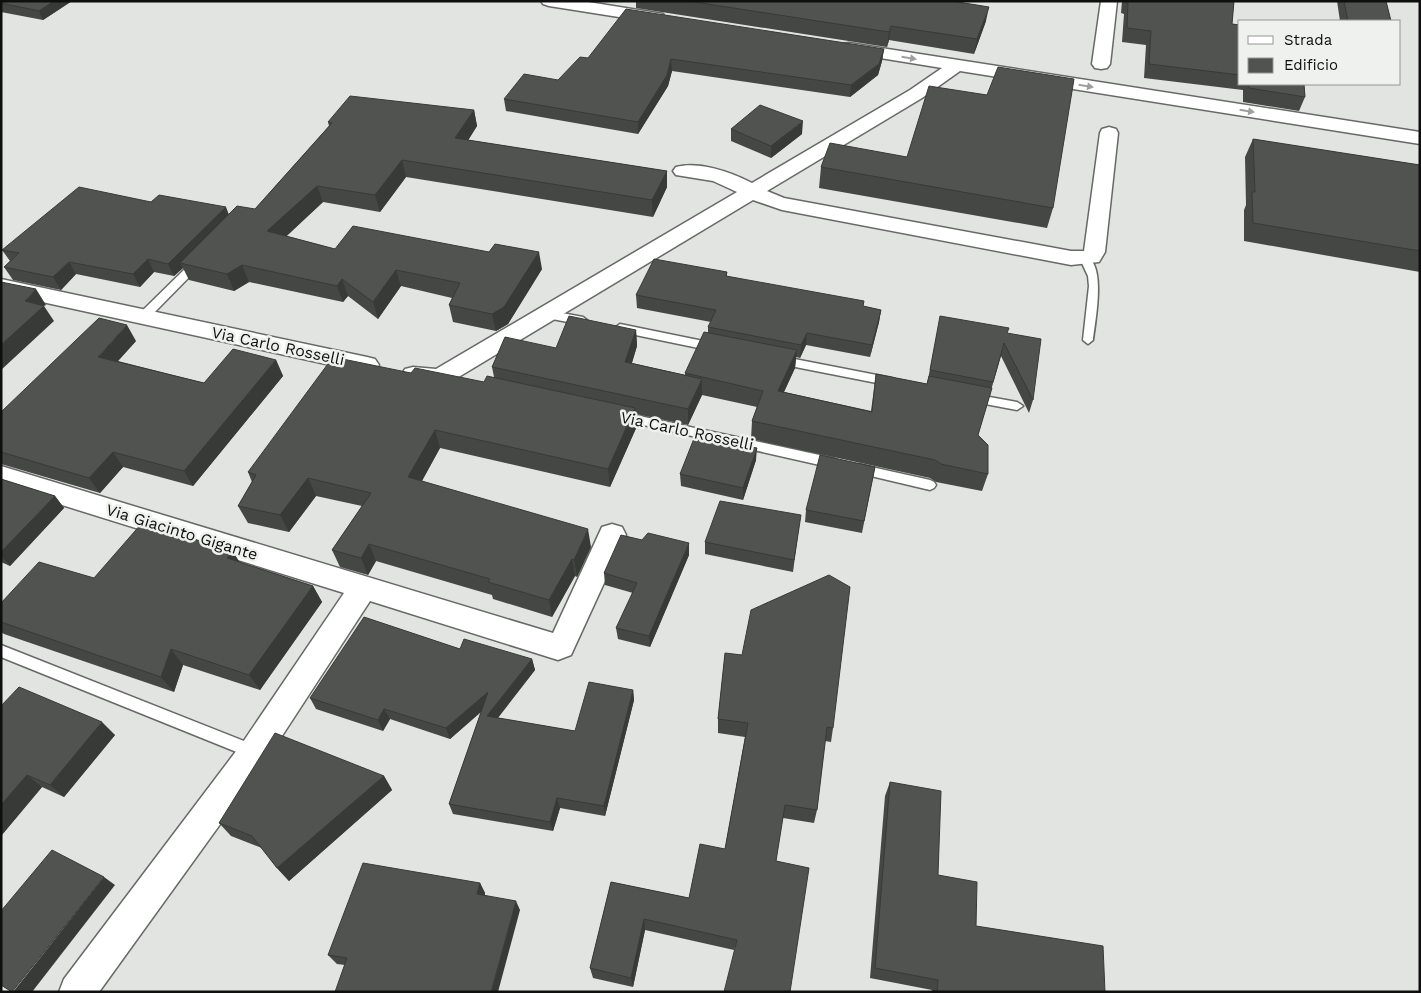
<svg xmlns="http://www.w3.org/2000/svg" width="1421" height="993" viewBox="0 0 1421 993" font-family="'Work Sans',sans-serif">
<rect width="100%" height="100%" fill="#e1e4e1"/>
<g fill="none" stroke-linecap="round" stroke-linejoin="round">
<defs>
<g id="service">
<path d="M1085,256C1107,263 1095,322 1093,340L1088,344L1083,340L1089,286L1088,276L1080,259Z"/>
<path d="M198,259L202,260V264L147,320H139L138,317L139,314L194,260Z"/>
<path d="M546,310L583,317L588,321L583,325L542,317L541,314Z"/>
<path d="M620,324L713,343L719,347L713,351L616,331L615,328Z"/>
<path d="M779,356L892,378L898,382L892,386L775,363L773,360Z"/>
<path d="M973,394L1017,402L1023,406L1017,410L969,401L967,398L969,395Z"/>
<path d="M621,412L833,458L837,460L839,463L837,466L833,468L617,419L615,416L617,413Z"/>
<path d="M858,464L930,480L934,482L936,485L934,488L930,490L854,472L852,469L854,466Z"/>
<path d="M1,645L259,747L261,752L259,757L254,759L1,657Z"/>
</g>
<g id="minor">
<path d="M541,1H582L657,13L663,14L665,18L663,22L657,23L549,6L543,4Z"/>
<path d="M1101,1H1117L1110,64L1107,68L1101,69L1095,68L1092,64Z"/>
<path d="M849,43L1420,132V144L960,71L922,98L767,191L784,198L1071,251H1084L1100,133L1102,129L1109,127L1116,129L1118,133L1105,252L1099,262L1071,265L782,210L753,200L452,381L433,386L405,381L401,375L405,369L413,367L436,369L737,192L713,181L676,175L673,171L676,167C699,161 731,172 752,183L910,90L942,68L843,52L840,48L843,44Z"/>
<path d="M1,279L367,357L375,359L379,365L375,371L367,373L1,293Z"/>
<path d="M1,466L553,633L602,527L612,524L622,527L626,535L571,655L558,660L370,601L265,762L99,992H59L64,979L243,742L344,593L1,486Z"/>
</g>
</defs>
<use href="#service" stroke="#676967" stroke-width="3"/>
<use href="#minor" stroke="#676967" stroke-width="3"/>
<use href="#service" fill="#fff" fill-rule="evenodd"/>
<use href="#minor" fill="#fff" fill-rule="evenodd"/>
</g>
<g fill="#454745">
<path d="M1,1H72L43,20L1,12Z"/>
<path d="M636,1H952L986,21L974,54L889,40L887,47L636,8Z"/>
<path d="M1122,1H1234L1232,24L1240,25V84H1304L1305,97L1299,111L1243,102V90L1144,78L1146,45L1122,42L1124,14L1121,13Z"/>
<path d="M1337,1H1386L1391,21H1340Z"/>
<path d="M884,49L882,61L878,75L850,97L672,71L668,86L638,134L506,111L504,99L558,80L588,58Z"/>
<path d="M987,95L1053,208L1047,228L819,188L821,167L907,157Z"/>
<path d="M474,110L477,126L468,140L667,171V187L653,217L406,177L380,212L323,202L286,236L335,249L542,269L508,324L496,331L453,322L449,305L452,298L401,286L378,319L348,296L343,302L249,282L234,291L189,280L183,268L174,276L154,272L140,287L76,274L61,290L13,280L4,267L10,261L2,250L151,202L229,214L255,209L329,126L328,122Z"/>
<path d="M731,129L802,134L771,158L731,141Z"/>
<path d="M1253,139L1420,165V272L1244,241V210L1246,205L1245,157Z"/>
<path d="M727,272V276L863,306L881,310L879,322L870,357L806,345L800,358L796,357L795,368L784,392L871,411L876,374L927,384L938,329L1007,333L1033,400L1029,413L1001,356L978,435L988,474L982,491L936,482L930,478L751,439L752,421L757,407L702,395L688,425L636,414L637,426L610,487L440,448L422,481L591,547L577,577L575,576L552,617L493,599L492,595L376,561L368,575L340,567L332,550L362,506L316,496L289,532L248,523L238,506L252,482L248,472L411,373L484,382L494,377L492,367L556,348L636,330L637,346L632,363L685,375V373L708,333V327L711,322L637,308L636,295Z"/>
<path d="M136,341L118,361L204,383L276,360L283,376L193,486L123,467L100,493L1,464V412Z"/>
<path d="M756,460L743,500L681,486L680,474Z"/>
<path d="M875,467L862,533L805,522L806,510Z"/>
<path d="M1,479L55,496L64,508L10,566L1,562Z"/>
<path d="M799,527L793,572L705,554V542Z"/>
<path d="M689,555L650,647L618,639L616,628L633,593L605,585L604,573Z"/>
<path d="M239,562L313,586L322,602L260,690L183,665L174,692L4,634L1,632V603L94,578Z"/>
<path d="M460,649L532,659L535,670L498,718L575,731L633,690L634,700L605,816L560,808L553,831L453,814L449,804L481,712L450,739L390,719L383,731L316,709L310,698Z"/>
<path d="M725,653L833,728L831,742L825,741L817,810L814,823L783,818L734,950L645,930L633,987L593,978L590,968L611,882L689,898L725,849L745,737L718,733V719Z"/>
<path d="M1,706L115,735L64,797L42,787L1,836Z"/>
<path d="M384,776L392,790L289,881L277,868L262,848L231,836L219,823Z"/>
<path d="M890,782L938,875L976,926L1105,992H931L932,990L870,978L885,796Z"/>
<path d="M480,883L485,893V895L520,910L345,965L337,964L328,955Z"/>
</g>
<g fill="#383a38">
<path d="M54,1H72L43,20L39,11Z"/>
<path d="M989,7L986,21L974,54L977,39Z"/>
<path d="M891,26L889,40L887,47L889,32Z"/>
<path d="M884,49L882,61L878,75L850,97L851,85Z"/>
<path d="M671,59L672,71L668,86L638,134V122Z"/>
<path d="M474,110L477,126L459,155L455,138Z"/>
<path d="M803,121L802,134L771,158V146Z"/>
<path d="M402,160L406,177L380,212L375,195Z"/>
<path d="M667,171V187L653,217L652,200Z"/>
<path d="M317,186L323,202L274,248L267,231Z"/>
<path d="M226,207L231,220L180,263L183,268L174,276L168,264Z"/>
<path d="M539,252L542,269L508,324L496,331L492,314Z"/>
<path d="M148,259L154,272L140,287L133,274Z"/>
<path d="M69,262L76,274L61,290L53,277Z"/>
<path d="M242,265L249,282L234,291L227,274Z"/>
<path d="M396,270L401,286L378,319L373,302Z"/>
<path d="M342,279L348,296L343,302L337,286Z"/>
<path d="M36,289L46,305L44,306L54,321L1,370V345L25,301Z"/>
<path d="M881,310L879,322L870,357L872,345Z"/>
<path d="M127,325L136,341L108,372L98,357Z"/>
<path d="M636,330L637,346L627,378L625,362Z"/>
<path d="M807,333L806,345L800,358L801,345Z"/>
<path d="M797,350L795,368L776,409L778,391Z"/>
<path d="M276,360L283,376L193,486L184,471Z"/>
<path d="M702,379V395L688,425V409Z"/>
<path d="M635,408L637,426L610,487L608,469Z"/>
<path d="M435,430L440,448L414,495L408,477Z"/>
<path d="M757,448L756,460L743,500V488Z"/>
<path d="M113,452L123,467L100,493L89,478Z"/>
<path d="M308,478L316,496L289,532L280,515Z"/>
<path d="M55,496L64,508L10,566L1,556V552Z"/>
<path d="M588,529L591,547L577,577L574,560Z"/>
<path d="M689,543V555L650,647L649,636Z"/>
<path d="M369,544L376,561L368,575L361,558Z"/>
<path d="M233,551L243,568L227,558Z"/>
<path d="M572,559L575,576L552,617L549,600Z"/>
<path d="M313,586L322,602L260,690L249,675Z"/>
<path d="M171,649L183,665L174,692L161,677Z"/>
<path d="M532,659L535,670L491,726L487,716Z"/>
<path d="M633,690L634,700L605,816L604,806Z"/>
<path d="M488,692L491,703L450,739L446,728Z"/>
<path d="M384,709L390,719L383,731L378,720Z"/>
<path d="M102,722L115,735L64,797L50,785Z"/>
<path d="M27,775L42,787L1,836V805Z"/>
<path d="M384,776L392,790L289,881L277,868Z"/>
<path d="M557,798L560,808L553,831L550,822Z"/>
<path d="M104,877L115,885L32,992H13Z"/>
<path d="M480,883L485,893L482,904L477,894Z"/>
<path d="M516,901L520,910L498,992H491Z"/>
<path d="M644,919L645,930L633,987L631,978Z"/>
</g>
<g fill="#505350" stroke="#383a38">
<path d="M1,1H54L39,11L1,3Z"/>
<path d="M688,1H952L989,7L977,39L891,26L889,32Z"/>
<path d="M1128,1H1234L1232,24L1240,25V75L1149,64L1151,31L1127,28Z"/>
<path d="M1344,1H1386L1391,21H1348Z"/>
<path d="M626,9L884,49L879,64L851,85L671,59L667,75L638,122L504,99L524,74L558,80L580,57L588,58Z"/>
<path d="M998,67L1074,79L1053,208L821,167L830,143L907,157L929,86L987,95Z"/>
<path d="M1249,84H1304L1305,97L1249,88Z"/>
<path d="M350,96L474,110L455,138L667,171L652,200L402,160L375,195L317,186L267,231L335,249L353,226L489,252L495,244L539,252L504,307L492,314L449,305L460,283L396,270L373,302L342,279L337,286L242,265L227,274L180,263L237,206L255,209L332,123L328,122Z"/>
<path d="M760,105L803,121L771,146L731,129Z"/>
<path d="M1253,139L1420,165V251L1253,223L1252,192H1255Z"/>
<path d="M79,187L151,202L159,195L226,207L168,264L148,259L133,274L69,262L53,277L4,267L19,253L2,250Z"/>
<path d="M654,259L727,272L726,276L864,301L863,306L881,310L872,345L807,333L801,345L708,327L716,310L636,295Z"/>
<path d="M1,282L36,289L25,301L44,306L1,345Z"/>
<path d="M569,316L636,330L625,362L702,379L688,409L492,367L505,337L556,348Z"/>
<path d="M940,316L1009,328L1007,333L1041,339L1033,400L1004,343L993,382L930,370Z"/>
<path d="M99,318L127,325L98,357L204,383L233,349L276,360L184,471L113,452L89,478L1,452V412Z"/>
<path d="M704,332L797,350L778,391L872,412L876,374L927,384L929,376L992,388L978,435L988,445V474L941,464L935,460L752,421L763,391L685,373Z"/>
<path d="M333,357L411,373L415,368L484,382L487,376L635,408L608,469L435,430L408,477L588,529L574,560L572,559L549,600L488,582L490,579L369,544L361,558L332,550L371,493L308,478L280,515L238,506L256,475L248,472Z"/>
<path d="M695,436L757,448L743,488L680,474Z"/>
<path d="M820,455L875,467L864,521L806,510Z"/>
<path d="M1,479L55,496L1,552Z"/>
<path d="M720,501L801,515L794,560L705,542Z"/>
<path d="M142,523L233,551L227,558L313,586L249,675L171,649L161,677L1,622V603L39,562L94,578Z"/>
<path d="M648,533L689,543L649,636L616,628L637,583L604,573L621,535L642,540Z"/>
<path d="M829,575L850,587L833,728L827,727L817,810L785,805L776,861L809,868L790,992H724L737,940L644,919L631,978L590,968L611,882L689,898L700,844L725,849L748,723L718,719L725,653L742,655L751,610Z"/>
<path d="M364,617L460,649L464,639L532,659L487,716L575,731L589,682L633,690L604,806L557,798L550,822L449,804L488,692L446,728L384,709L378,720L310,698Z"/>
<path d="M19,687L102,722L50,785L27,775L1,805V706Z"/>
<path d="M275,733L384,776L277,868L252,836L219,823Z"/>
<path d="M890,782L941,791L938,875L977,882L976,926L1103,946L1105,992H937L938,980L875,968Z"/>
<path d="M52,850L104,877L12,992L1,985V911Z"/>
<path d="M363,863L480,883L477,894L516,901L491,992H335L347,958L328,955Z"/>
</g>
<defs><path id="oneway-solid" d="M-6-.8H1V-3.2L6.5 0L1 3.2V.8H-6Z" transform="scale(1.25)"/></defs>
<g fill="#9f9f9f">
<use href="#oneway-solid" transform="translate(909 58) rotate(9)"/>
<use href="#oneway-solid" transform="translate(1086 86) rotate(9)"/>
<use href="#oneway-solid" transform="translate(1247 111) rotate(9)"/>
</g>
<g text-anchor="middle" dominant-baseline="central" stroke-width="5" stroke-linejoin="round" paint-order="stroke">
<g font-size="16" fill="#0e0f0e" stroke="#eef1ee">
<text transform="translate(278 346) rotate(12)">Via Carlo Rosselli</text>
<text transform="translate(687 431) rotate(12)">Via Carlo Rosselli</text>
<text transform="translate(182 532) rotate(17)">Via Giacinto Gigante</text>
</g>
</g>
<rect width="1421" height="993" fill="none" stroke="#0e0f0e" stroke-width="5"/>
<rect x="1238" y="20" width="162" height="65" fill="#eef1ee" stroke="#949794"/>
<rect x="1248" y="36" width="25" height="8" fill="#ffffff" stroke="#949794"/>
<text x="1284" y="45" font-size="15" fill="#0e0f0e">Strada</text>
<rect x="1248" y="58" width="25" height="15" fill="#505350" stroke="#949794"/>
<text x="1284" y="70" font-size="15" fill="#0e0f0e">Edificio</text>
</svg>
